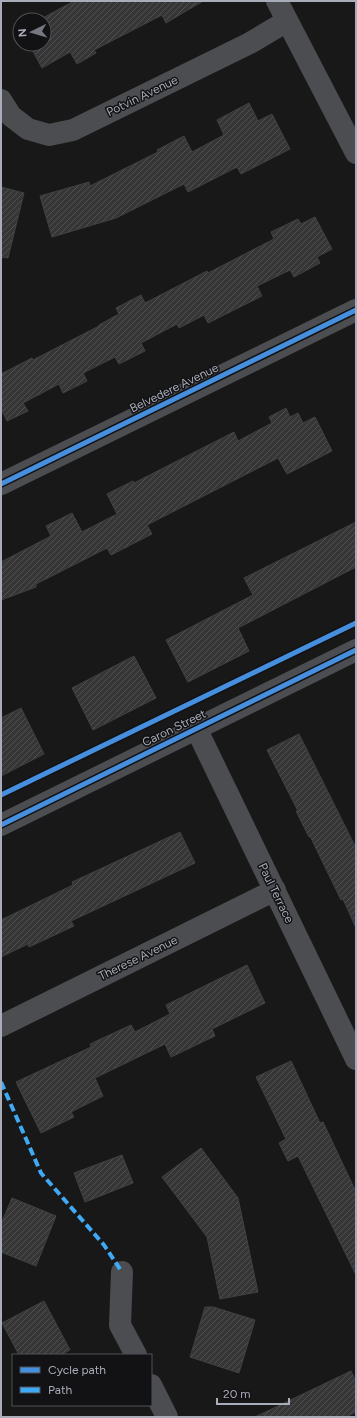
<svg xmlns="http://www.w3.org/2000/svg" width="357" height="1418" viewBox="0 0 357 1418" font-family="Figtree,sans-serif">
<defs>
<pattern id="building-hatch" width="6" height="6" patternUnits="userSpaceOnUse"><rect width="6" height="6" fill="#363637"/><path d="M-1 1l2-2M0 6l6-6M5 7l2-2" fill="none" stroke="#505052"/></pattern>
</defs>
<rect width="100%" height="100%" fill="#181818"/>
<g fill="url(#building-hatch)" stroke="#404144">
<path d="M74,1H203L166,23L162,15L94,50L96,53L77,64L70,52L42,68L29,44H44V20H39Z"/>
<path d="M249,103L258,121L272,114L290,149L241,174L237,167L188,192L184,184L116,218L52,237L40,196L89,182L90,186L158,152L157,150L184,136L192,152L224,135L217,120Z"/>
<path d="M1,187L24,193L8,258L1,257Z"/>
<path d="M315,217L332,249L317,257L320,263L294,277L290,270L257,286L262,296L208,323L204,315L179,328L177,324L141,343L145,351L119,364L115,357L83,373L87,381L63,393L59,384L23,403L28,411L7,421L1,409V374L32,358L33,360L99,326V325L119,314L116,308L141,295L145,303L207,271L208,273L274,239L271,232L298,219L301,224Z"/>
<path d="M286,408L290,417L298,413L303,423L315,417L332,451L287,474L278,458L147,525L152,534L111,555L107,548L36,584V587L1,600V562L51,536L46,526L72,513L82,532L117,514L107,494L133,481L134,483L234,432L238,441L272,423L269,417Z"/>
<path d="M356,522V567L238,628L249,651L188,682L166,640L253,595L244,578Z"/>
<path d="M134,656L156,698L93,730L72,688Z"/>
<path d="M21,708L44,754L1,776V718Z"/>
<path d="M299,734L356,848V928L343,899L341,900L310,836L309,837L296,811H298L267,750Z"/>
<path d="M180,832L195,863L71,921L74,926L29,947L28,944L1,957V920L73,885L72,882Z"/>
<path d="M247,965L265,1003L212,1029L215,1036L171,1057L165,1044L95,1078L103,1096L71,1112L74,1117L41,1133L16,1082L91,1047L90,1044L131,1025L135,1032L170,1014L166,1005Z"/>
<path d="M291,1061L320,1123L323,1122L356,1192V1275L298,1156L288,1161L279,1143L286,1139L256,1077Z"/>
<path d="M201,1148L238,1198L258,1292L220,1299L207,1237L162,1177Z"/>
<path d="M122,1155L133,1183L85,1202L74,1173Z"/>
<path d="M12,1198L56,1216L36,1266L1,1252V1224Z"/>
<path d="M44,1301L70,1350L60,1355H19L2,1323Z"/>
<path d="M205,1307H213L255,1320L239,1373L190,1357Z"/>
<path d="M351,1371L356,1382V1412L346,1417H255Z"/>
</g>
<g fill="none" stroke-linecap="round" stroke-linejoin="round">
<g stroke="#4c4d51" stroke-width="22">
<path d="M277,1L356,153"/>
<path d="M1,100L11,116L28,129L49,135L73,130L250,43L287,21"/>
<path d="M1,484L356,310"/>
<path d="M196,728L356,1059"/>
<path d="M1,825L356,650"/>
<path d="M1,1026L275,890"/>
<path d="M122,1272L120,1325L136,1355"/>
<path d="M151,1385L167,1417"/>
</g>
<path stroke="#3fa9f5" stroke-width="4" stroke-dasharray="8 4" stroke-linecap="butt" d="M1,1082L41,1173L104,1245L122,1272"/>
<defs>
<g id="cycleway">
<path d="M1,484L356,310"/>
<path d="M1,795L356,623"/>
<path d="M1,825L356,650"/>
</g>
</defs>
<use href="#cycleway" stroke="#121214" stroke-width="8"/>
<use href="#cycleway" stroke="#468fdf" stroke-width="5"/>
</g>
<g text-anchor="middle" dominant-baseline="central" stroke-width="3" stroke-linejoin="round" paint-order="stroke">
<g font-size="12" fill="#a9acb9" stroke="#121214">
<text transform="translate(142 96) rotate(-26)">Potvin Avenue</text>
<text transform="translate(174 388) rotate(-26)">Belvedere Avenue</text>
<text transform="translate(174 728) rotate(-26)">Caron Street</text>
<text transform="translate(276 893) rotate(64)">Paul Terrace</text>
<text transform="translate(138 958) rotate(-26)">Therese Avenue</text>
</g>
</g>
<rect width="357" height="1418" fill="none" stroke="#a9acb9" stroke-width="4"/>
<rect x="12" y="1354" width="140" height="52" fill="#121214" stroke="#4e5056"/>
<rect x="20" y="1367" width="20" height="6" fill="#468fdf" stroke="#4e5056"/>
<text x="48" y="1374" font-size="12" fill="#a9acb9">Cycle path</text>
<rect x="20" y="1387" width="20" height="6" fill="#3fa9f5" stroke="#4e5056"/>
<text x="48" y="1394" font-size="12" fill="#a9acb9">Path</text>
<g transform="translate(32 32) rotate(265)"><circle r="19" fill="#121214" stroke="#4e5056"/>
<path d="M0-3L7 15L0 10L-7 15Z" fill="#767881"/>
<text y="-6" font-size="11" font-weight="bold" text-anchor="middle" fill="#a9acb9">N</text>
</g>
<path d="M217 1398v6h72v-6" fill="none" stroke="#a9acb9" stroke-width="2"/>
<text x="223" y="1398" font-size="12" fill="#a9acb9" stroke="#121214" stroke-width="3" paint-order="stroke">20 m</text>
</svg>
